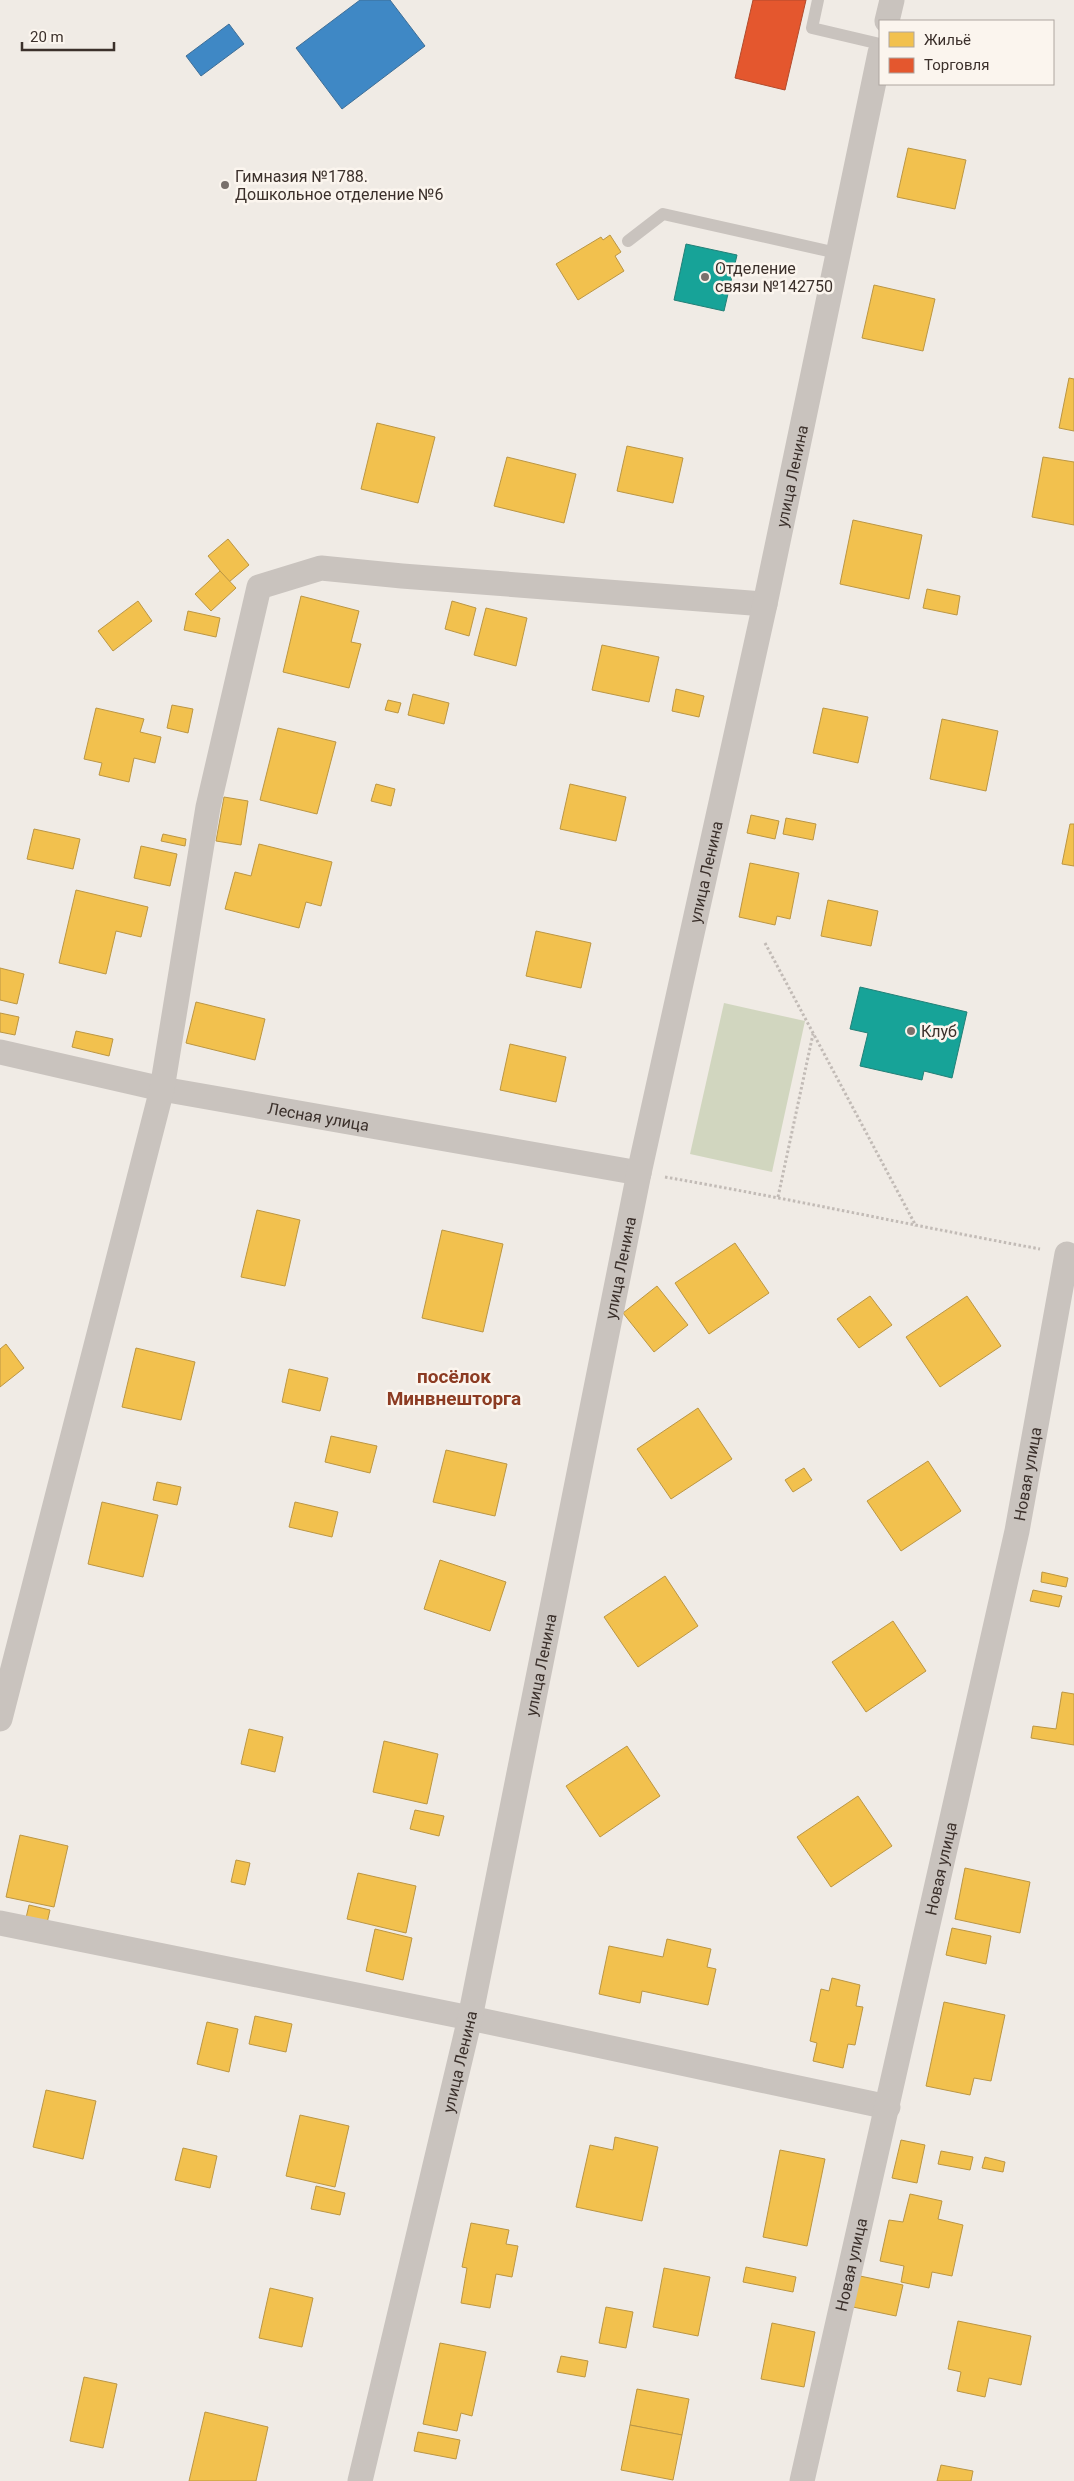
<svg xmlns="http://www.w3.org/2000/svg" width="1074" height="2481" viewBox="0 0 1074 2481" font-family="Roboto,sans-serif">
<rect width="100%" height="100%" fill="#f0ebe5"/>
<path fill="#d1d6bf" d="M724,1003L805,1021L772,1172L690,1154Z"/>
<g fill="#f2c14e" stroke="#bb9644">
<path d="M908,148L966,160L955,209L897,197Z"/>
<path d="M610,235L621,252L615,256L624,271L578,300L556,264L601,237L603,240Z"/>
<path d="M874,285L935,299L923,351L862,338Z"/>
<path d="M1069,378L1074,379V431L1059,428Z"/>
<path d="M377,423L435,437L418,503L361,489Z"/>
<path d="M627,446L683,458L673,503L617,491Z"/>
<path d="M507,457L576,474L564,523L494,506Z"/>
<path d="M1043,457L1074,462V525L1032,517Z"/>
<path d="M853,520L922,535L909,599L840,584Z"/>
<path d="M228,539L249,565L229,582L208,556Z"/>
<path d="M220,571L236,588L211,611L195,594Z"/>
<path d="M927,589L960,596L957,615L923,608Z"/>
<path d="M301,596L359,611L351,642L361,644L349,688L283,672Z"/>
<path d="M138,601L152,621L113,651L98,631Z"/>
<path d="M452,601L476,608L469,636L445,629Z"/>
<path d="M486,608L527,618L516,666L474,655Z"/>
<path d="M188,611L220,618L216,637L184,630Z"/>
<path d="M602,645L659,657L649,702L592,690Z"/>
<path d="M676,689L704,696L699,717L672,711Z"/>
<path d="M413,694L449,703L444,724L408,715Z"/>
<path d="M388,700L401,703L398,713L385,710Z"/>
<path d="M172,705L193,709L188,733L167,728Z"/>
<path d="M96,708L144,719L140,732L161,737L155,763L134,758L129,782L99,775L102,763L84,759Z"/>
<path d="M823,708L868,717L858,763L813,753Z"/>
<path d="M942,719L998,731L986,791L930,779Z"/>
<path d="M278,728L336,742L317,814L260,800Z"/>
<path d="M376,784L395,789L391,806L371,801Z"/>
<path d="M570,784L626,797L616,841L560,829Z"/>
<path d="M224,797L248,801L241,845L216,841Z"/>
<path d="M751,815L779,821L775,839L747,833Z"/>
<path d="M786,818L816,824L813,840L783,834Z"/>
<path d="M1070,824H1074V866L1062,864Z"/>
<path d="M34,829L80,839L73,869L27,859Z"/>
<path d="M163,834L186,839L185,846L161,841Z"/>
<path d="M259,844L332,862L321,906L306,902L299,928L225,909L235,872L251,876Z"/>
<path d="M141,846L177,854L170,886L134,878Z"/>
<path d="M750,863L799,873L790,919L777,916L775,925L739,917Z"/>
<path d="M76,890L148,907L141,937L116,931L106,974L59,963Z"/>
<path d="M828,900L878,911L871,946L821,936Z"/>
<path d="M536,931L591,943L581,988L526,976Z"/>
<path d="M0,968L24,974L17,1004L0,1000Z"/>
<path d="M196,1002L265,1019L255,1060L186,1043Z"/>
<path d="M0,1013L19,1017L15,1035L0,1032Z"/>
<path d="M76,1031L113,1039L109,1056L72,1047Z"/>
<path d="M510,1044L566,1057L556,1102L500,1090Z"/>
<path d="M257,1210L300,1220L285,1286L241,1277Z"/>
<path d="M442,1230L503,1244L483,1332L422,1318Z"/>
<path d="M735,1243L769,1293L709,1334L675,1283Z"/>
<path d="M657,1286L688,1325L654,1352L623,1313Z"/>
<path d="M870,1296L892,1325L859,1348L837,1319Z"/>
<path d="M967,1296L1001,1346L940,1387L906,1337Z"/>
<path d="M6,1344L24,1368L0,1387V1349Z"/>
<path d="M136,1348L195,1362L181,1420L122,1407Z"/>
<path d="M289,1369L328,1378L320,1411L282,1402Z"/>
<path d="M698,1408L732,1459L671,1499L637,1449Z"/>
<path d="M331,1436L377,1446L370,1473L325,1462Z"/>
<path d="M446,1450L507,1464L495,1516L433,1502Z"/>
<path d="M928,1461L961,1511L901,1551L867,1501Z"/>
<path d="M804,1468L812,1480L793,1492L785,1480Z"/>
<path d="M157,1482L181,1487L177,1505L153,1500Z"/>
<path d="M102,1502L158,1515L143,1577L88,1564Z"/>
<path d="M295,1502L338,1512L332,1537L289,1527Z"/>
<path d="M440,1560L506,1582L490,1631L424,1609Z"/>
<path d="M1042,1572L1068,1578L1066,1587L1041,1582Z"/>
<path d="M665,1576L698,1626L638,1667L604,1617Z"/>
<path d="M1033,1590L1062,1596L1059,1607L1030,1601Z"/>
<path d="M893,1621L926,1671L866,1712L832,1662Z"/>
<path d="M1062,1692L1074,1694V1745L1031,1738L1033,1726L1056,1729Z"/>
<path d="M249,1729L283,1737L275,1772L241,1764Z"/>
<path d="M384,1741L438,1754L427,1804L373,1792Z"/>
<path d="M627,1746L660,1796L600,1837L566,1786Z"/>
<path d="M858,1796L892,1846L831,1887L797,1837Z"/>
<path d="M415,1810L444,1816L439,1836L410,1829Z"/>
<path d="M20,1835L68,1846L54,1907L6,1897Z"/>
<path d="M236,1860L250,1863L245,1885L231,1882Z"/>
<path d="M965,1868L1030,1882L1020,1933L955,1919Z"/>
<path d="M358,1873L416,1886L406,1933L347,1919Z"/>
<path d="M29,1905L50,1910L47,1923L26,1918Z"/>
<path d="M952,1928L991,1936L986,1964L946,1955Z"/>
<path d="M375,1929L412,1938L403,1980L366,1971Z"/>
<path d="M667,1939L711,1949L707,1967L716,1969L708,2005L642,1991L640,2003L599,1994L609,1946L663,1957Z"/>
<path d="M832,1978L860,1985L856,2006L863,2007L855,2045L848,2044L843,2068L813,2061L817,2043L810,2041L821,1989L829,1991Z"/>
<path d="M944,2002L1005,2015L991,2081L974,2078L970,2095L926,2086Z"/>
<path d="M255,2016L292,2024L286,2052L249,2044Z"/>
<path d="M207,2022L238,2029L229,2072L197,2064Z"/>
<path d="M46,2090L96,2101L83,2159L33,2147Z"/>
<path d="M300,2115L349,2126L335,2187L286,2176Z"/>
<path d="M615,2137L658,2147L642,2221L576,2207L590,2145L613,2150Z"/>
<path d="M901,2140L925,2145L917,2183L892,2178Z"/>
<path d="M183,2148L217,2156L210,2188L175,2180Z"/>
<path d="M780,2150L825,2159L807,2246L763,2237Z"/>
<path d="M941,2151L973,2157L970,2170L938,2164Z"/>
<path d="M985,2157L1005,2162L1003,2172L982,2168Z"/>
<path d="M316,2186L345,2193L340,2215L311,2209Z"/>
<path d="M910,2194L942,2201L938,2219L963,2225L952,2276L932,2272L929,2288L901,2282L904,2266L880,2261L889,2220L903,2222Z"/>
<path d="M471,2223L509,2230L506,2244L518,2246L512,2277L496,2274L490,2308L461,2303L467,2268L462,2267Z"/>
<path d="M746,2267L796,2277L793,2292L743,2282Z"/>
<path d="M664,2268L710,2277L698,2336L653,2327Z"/>
<path d="M860,2276L903,2285L896,2316L853,2307Z"/>
<path d="M270,2288L313,2298L302,2347L259,2338Z"/>
<path d="M606,2307L633,2312L626,2348L599,2343Z"/>
<path d="M958,2321L1031,2336L1021,2385L989,2378L985,2397L957,2391L961,2372L948,2369Z"/>
<path d="M772,2323L815,2332L804,2387L761,2379Z"/>
<path d="M440,2343L486,2352L472,2416L461,2413L457,2431L423,2424Z"/>
<path d="M561,2356L588,2361L585,2377L557,2372Z"/>
<path d="M84,2377L117,2384L103,2448L70,2441Z"/>
<path d="M637,2389L689,2399L682,2435L630,2425Z"/>
<path d="M205,2412L268,2427L256,2481H189Z"/>
<path d="M630,2425L682,2435L673,2480L621,2470Z"/>
<path d="M418,2432L460,2440L456,2459L414,2451Z"/>
<path d="M941,2465L973,2471L971,2481H937Z"/>
</g>
<path fill="#e4572e" stroke="#b14b2d" d="M753,0H806L785,90L735,78Z"/>
<g fill="#3f88c5" stroke="#3e6e97">
<path d="M360,0H390L425,46L342,109L296,48Z"/>
<path d="M229,24L244,44L201,76L186,56Z"/>
</g>
<g fill="#17a398" stroke="#228077">
<path d="M686,244L737,255L724,311L674,300Z"/>
<path d="M860,987L967,1012L952,1078L924,1071L922,1080L860,1066L868,1033L850,1029Z"/>
</g>
<g fill="none" stroke-linecap="round" stroke-linejoin="round">
<g stroke="#c2bbb6" stroke-width="3" stroke-dasharray="2.5 2.5" stroke-linecap="butt">
<path d="M765,943L916,1226"/>
<path d="M665,1177C791,1199 915,1226 1040,1249"/>
<path d="M778,1197L813,1034"/>
</g>
<g stroke="#c9c3be" stroke-width="12">
<path d="M818,0L812,28L880,44"/>
<path d="M628,241L663,214L837,253"/>
</g>
<g stroke="#c9c3be" stroke-width="25">
<path d="M887,21L892,0"/>
<path id="s1" d="M0,1052L162,1089L639,1173"/>
<path d="M0,1719L162,1089L208,807L259,587L321,568L402,576L765,604"/>
<path d="M0,1923L470,2018L888,2107"/>
<path id="s2" d="M360,2481L470,2018L639,1173L765,604L880,53"/>
<path id="s3" d="M802,2481L1017,1531L1067,1254"/>
</g>
</g>
<g fill="#7a716c" stroke="#fbf5ee" stroke-width="2">
<circle cx="225" cy="185" r="5"/>
<circle cx="705" cy="277" r="5"/>
<circle cx="911" cy="1031" r="5"/>
</g>
<g text-anchor="middle" dominant-baseline="central" stroke-width="5" stroke-linejoin="round" paint-order="stroke">
<g font-size="16" fill="#3b302b" stroke="#fbf5ee" text-anchor="start">
<text x="235" y="176">Гимназия №1788.<tspan x="235" dy="18">Дошкольное отделение №6</tspan></text>
<text x="715" y="268">Отделение<tspan x="715" dy="18">связи №142750</tspan></text>
<text x="921" y="1031">Клуб</text>
</g>
<g font-size="16" fill="#3b302b" stroke="#fbf5ee">
<text stroke="none"><textPath href="#s2" startOffset="2051">улица Ленина</textPath></text>
<text stroke="none"><textPath href="#s2" startOffset="1646">улица Ленина</textPath></text>
<text stroke="none"><textPath href="#s1" startOffset="325">Лесная улица</textPath></text>
<text stroke="none"><textPath href="#s2" startOffset="1241">улица Ленина</textPath></text>
<text stroke="none"><textPath href="#s3" startOffset="1032">Новая улица</textPath></text>
<text stroke="none"><textPath href="#s2" startOffset="836">улица Ленина</textPath></text>
<text stroke="none"><textPath href="#s3" startOffset="628">Новая улица</textPath></text>
<text stroke="none"><textPath href="#s2" startOffset="431">улица Ленина</textPath></text>
<text stroke="none"><textPath href="#s3" startOffset="222">Новая улица</textPath></text>
</g>
<g font-size="19" font-weight="bold" fill="#8c3b22" stroke="#fbf5ee">
<text x="454" y="1376">посёлок<tspan x="454" dy="22">Минвнешторга</tspan></text>
</g>
</g>
<rect x="879" y="20" width="175" height="65" fill="#fbf5ee" stroke="#aea6a0"/>
<rect x="889" y="32" width="25" height="15" fill="#f2c14e" stroke="#aea6a0"/>
<text x="924" y="45" font-size="15" fill="#3b302b">Жильё</text>
<rect x="889" y="58" width="25" height="15" fill="#e4572e" stroke="#aea6a0"/>
<text x="924" y="70" font-size="15" fill="#3b302b">Торговля</text>
<path d="M22 42v8h92v-8" fill="none" stroke="#3b302b" stroke-width="2.5"/>
<text x="30" y="42" font-size="15" fill="#3b302b" stroke="#fbf5ee" stroke-width="4" paint-order="stroke">20 m</text>
</svg>
